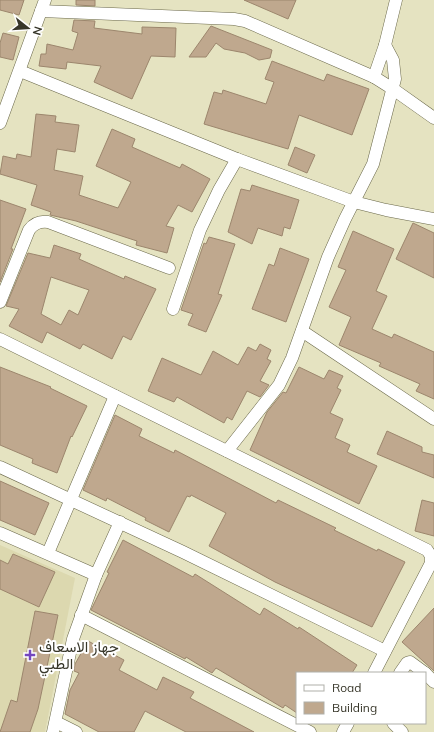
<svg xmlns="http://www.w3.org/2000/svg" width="434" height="732" viewBox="0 0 434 732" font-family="Mulish,Vazirmatn,sans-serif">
<rect width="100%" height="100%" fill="#e5e3c1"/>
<path fill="#dcd8af" d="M0,545L75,578L45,732H0Z"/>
<g fill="#bfa88e" stroke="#9c866d" fill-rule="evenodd">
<path d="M0,0H24L19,15L0,10Z"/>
<path d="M76,0H95V6L76,5Z"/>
<path d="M244,0H296L288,19Z"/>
<path d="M74,20L95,21L94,28L142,34V27L176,28L175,57L151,56L132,99L94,82L101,66L67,62L66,69L39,66L41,54H46L47,44L73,50L78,33L72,31Z"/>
<path d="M211,26L272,50L270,58L259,60L245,53L224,49L216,43L206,57H189Z"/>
<path d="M3,33L19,37L13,60L0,57V43Z"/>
<path d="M272,61L324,81L327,74L369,89L352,135L299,115L288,149L204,124L214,92L222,94L223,90L266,104L274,82L265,79Z"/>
<path d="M36,114L56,116L55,122L79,125L75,152L57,149L54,170L83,176L79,195L118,208L131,182L96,166L112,129L135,139L132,147L180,168L182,164L210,179L192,212L178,205L166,226L174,228L167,253L136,245L137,241L76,221L50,215L51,212L31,205L37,185L0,174L3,156L16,159L17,154L31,157Z"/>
<path d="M295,147L315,155L307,173L288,165Z"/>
<path d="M252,185L299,200L290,229L284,227L282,236L258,228L252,244L228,232L241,189L250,191Z"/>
<path d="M0,200L26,209L11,249H13L0,282Z"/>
<path d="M413,223L434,233V278L396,259Z"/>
<path d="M353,231L394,249L376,291L387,296L372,329L392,338L394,334L434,352V399L416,391L420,384L379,366L381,363L339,345L351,317L329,307L346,270L338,267Z"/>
<path d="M209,237L235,244L218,294L222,295L206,332L188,325L193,314L181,310L204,243L206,244Z"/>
<path d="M54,245L81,254L79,259L124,279L125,276L156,289L131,340L123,336L112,359L83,344L80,349L47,332L42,343L9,326L19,309L6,306L28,253L50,258ZM51,277L89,290L78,315L69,310L61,325L41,314Z"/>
<path d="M280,248L309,259L286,322L252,309L269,264L274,266Z"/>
<path d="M260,344L271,350L267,359L271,361L260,381L269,385L260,397L247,391L232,420L227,417L224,423L177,397L174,402L148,391L162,358L201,375L213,351L238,365L248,347L256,351Z"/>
<path d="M0,367L51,387L50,388L87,406L72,437L71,436L57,473L32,463L33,459L0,445Z"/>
<path d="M299,367L324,379L329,370L343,376L337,388L341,390L330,413L343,419L335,438L350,445L347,452L377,466L359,504L250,450L267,412L283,392L286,393Z"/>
<path d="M115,415L142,429L139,436L174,453L175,450L276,503L278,500L336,528L334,530L377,551L378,549L405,562L372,627L275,582L209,546L226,513L191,495L190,497L187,496L169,532L145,520L146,518L107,498L106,501L83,490Z"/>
<path d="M387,431L422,447V452L434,455V478L377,454Z"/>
<path d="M0,481L49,503L35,535L0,520Z"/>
<path d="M422,500L434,503V536L415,531Z"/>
<path d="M123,540L193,577L195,574L260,615L264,608L298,629L299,627L357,665L352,673H297V713L285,705L283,708L216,668L212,673L186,657L185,659L91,610L109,573L107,572Z"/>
<path d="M13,554L55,572L39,607L0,589V560L8,564Z"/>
<path d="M434,608V671L402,642Z"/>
<path d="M35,611L58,615L38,709L30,732H0L11,700L17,702Z"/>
<path d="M88,641L124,660L119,670L157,690L163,677L194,692L190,698L254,732H186L145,711L134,732H99L65,714L70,690L79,673L74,671L75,664Z"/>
</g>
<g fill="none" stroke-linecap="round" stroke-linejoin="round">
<defs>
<g id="minor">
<path d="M41,11L234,19L245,21L374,77L393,89L434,118"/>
<path d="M20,71L237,159L354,202L386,210L434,219"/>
<path d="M374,77L385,45L396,0"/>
<path d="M0,123L45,0"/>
<path d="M0,302L29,230C34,223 40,221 48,222L169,268"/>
<path d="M173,309L200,230L219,190L237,159"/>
<path d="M302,331L434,419"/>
<path d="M0,339L427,550L431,556V563L374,673"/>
<path d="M227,451L279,385L292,358L328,257L345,219L373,164L395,79L393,60L385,45"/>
<path d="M0,467L183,552L385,651"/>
<path d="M0,533L96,575"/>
<path d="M48,553L115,396"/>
<path d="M81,615L310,732"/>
<path d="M400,673L407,663L410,662L425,673"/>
<path d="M425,673L434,682"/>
<path d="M56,722L76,732"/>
<path d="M393,723L402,732"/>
<path d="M53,732L73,639L96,575L120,522"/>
<path d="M343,732L348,723"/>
</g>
</defs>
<use href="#minor" stroke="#6a684a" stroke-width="13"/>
<use href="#minor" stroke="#fff" stroke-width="12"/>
</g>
<path fill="#7346be" stroke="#fff" stroke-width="1.5" d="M28 649h4v4h4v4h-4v4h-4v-4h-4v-4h4z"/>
<g text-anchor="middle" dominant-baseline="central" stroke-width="4" stroke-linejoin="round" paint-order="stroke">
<g font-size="15" fill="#373629" stroke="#fff" text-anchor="start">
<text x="39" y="646">جهاز الاسعاف<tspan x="39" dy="17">الطبي</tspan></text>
</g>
</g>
<rect x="296" y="672" width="130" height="52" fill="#ffffff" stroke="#afafa9"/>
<rect x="304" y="685" width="20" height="6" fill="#ffffff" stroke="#afafa9"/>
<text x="332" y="692" font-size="12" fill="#373629">Road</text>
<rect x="304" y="702" width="20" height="12" fill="#bfa88e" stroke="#afafa9"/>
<text x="332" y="712" font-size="12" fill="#373629">Building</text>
<g transform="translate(28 28) rotate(107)" stroke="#ffffff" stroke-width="3" paint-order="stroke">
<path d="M0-3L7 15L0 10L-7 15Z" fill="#373629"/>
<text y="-6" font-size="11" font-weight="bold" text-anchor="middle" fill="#373629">N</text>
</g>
</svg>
